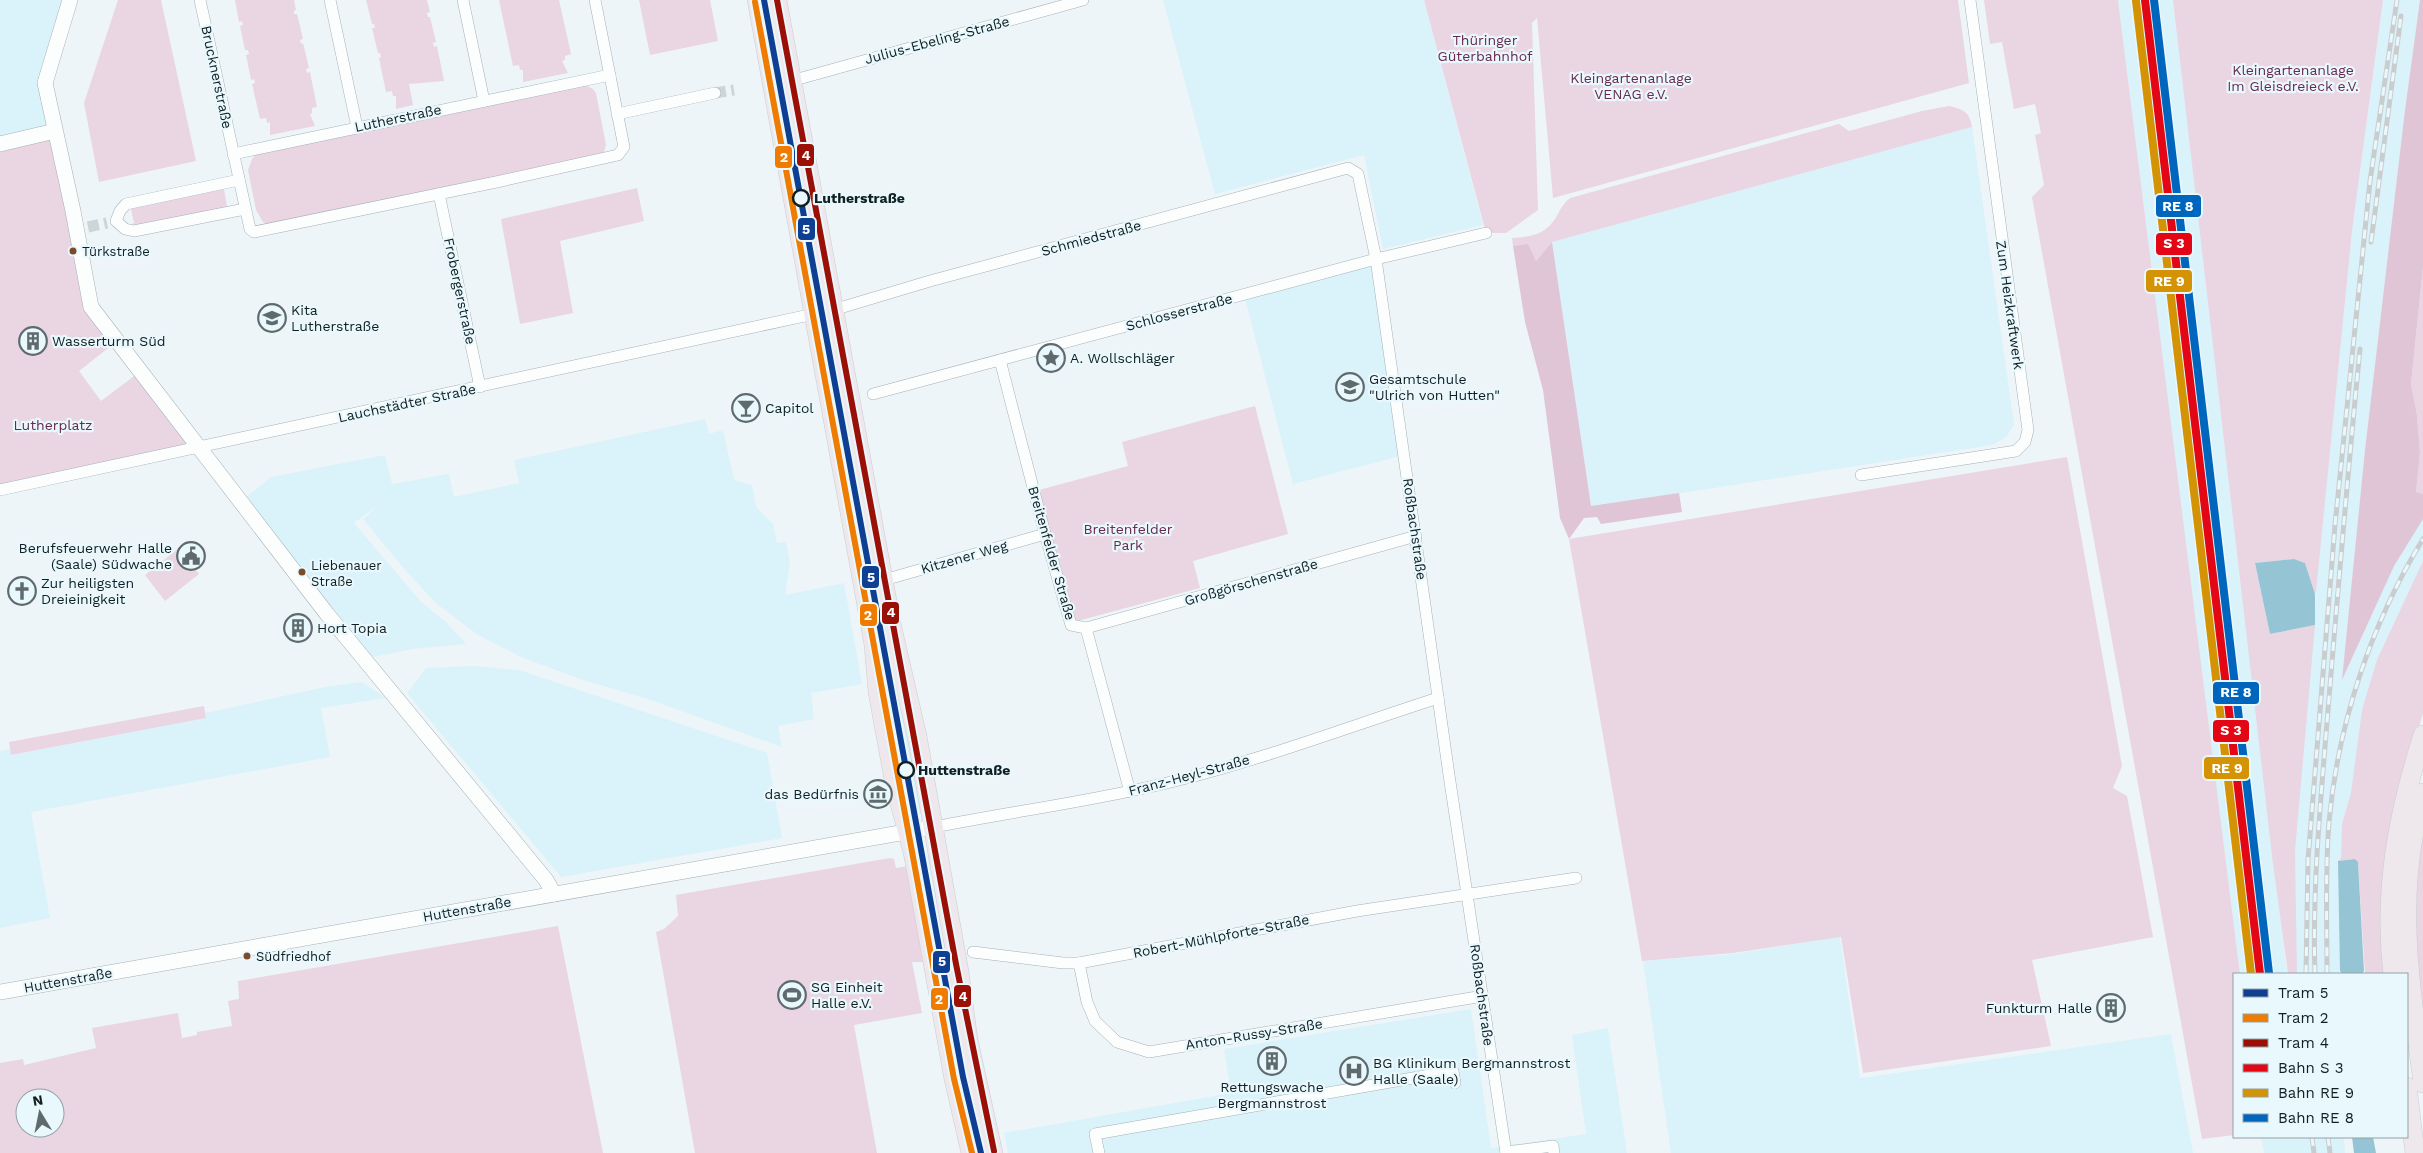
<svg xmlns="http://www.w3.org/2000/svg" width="2423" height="1153" viewBox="0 0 2423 1153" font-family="'Work Sans',sans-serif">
<rect width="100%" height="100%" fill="#edf5f8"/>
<g fill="#daf2fa">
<path d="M0,0H70L45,83L55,131L0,144Z"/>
<path d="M1163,0H1424L1483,225L1383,249L1364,155L1215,194Z"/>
<path d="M2118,0H2177L2287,974H2240Z"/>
<path d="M2383,0H2420L2405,110L2365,450L2343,678L2423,500V569L2342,824L2340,974H2296L2295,851L2320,548L2352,231Z"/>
<path d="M1972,127L2014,425L2006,437L1992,445L1591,507L1552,242Z"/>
<path d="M1376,259L1404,455L1293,484L1244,295Z"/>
<path d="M829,319L922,808L921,813L913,818L909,819L819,320Z"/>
<path d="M705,419L709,434L723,430L734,480L752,485L756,507L773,524L777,543L786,542L790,562L785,595L844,583L862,684L811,693L814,719L778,726L782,747L648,699L580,679L521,657L478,635L437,604L406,571L363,519L382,502L354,523L421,602L446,622L466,644L413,649L373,657L244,499L271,477L385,455L392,484L449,474L454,497L519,483L514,460Z"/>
<path d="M473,666L519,670L767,753L782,838L561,877L407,693L426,668Z"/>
<path d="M362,682L386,698L321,708L330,757L31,812L50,918L0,928V751L10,749L12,755L206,718L205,713L325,687Z"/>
<path d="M929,855L989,1153H978L919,856Z"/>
<path d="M1840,937L1860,1078L2171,1034L2193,1153H1671L1643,961L1733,954Z"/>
<path d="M1471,1009L1491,1148L1586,1134L1572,1035L1608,1028L1627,1153H1008L1004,1133L1231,1093L1224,1049Z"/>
<path d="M2261,1137H2344L2345,1153H2264Z"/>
</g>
<g fill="#ead5e3" fill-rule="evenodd">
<path d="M118,0H161L196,161L99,182L84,103Z"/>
<path d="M235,0H294L296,10L294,11V14H297L303,39L300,40L301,44L303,43L309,68L306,69L307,73L310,72L317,107L312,108V113L310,114L315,126L270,135V122L267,123L266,118L260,119L252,84L255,83L254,79L251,80L246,55L249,54L248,50H245L240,26L243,25L242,21L239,22Z"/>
<path d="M366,0H427L430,12L427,13L428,17H430L436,42L433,43L434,47L437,46L444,81L409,84L413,105L396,109V96H393L392,91L386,92L379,58L381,57L380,53H378L372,28H375L374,24H372Z"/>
<path d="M499,0H559L571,54L565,56V60L562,61L568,73L523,82V70H520L519,65L513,66Z"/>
<path d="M639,0H710L718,41L650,55Z"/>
<path d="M1424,0H1958L1969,83L1553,198L1537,18L1532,23L1538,210L1506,233H1486Z"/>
<path d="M1984,0H2118L2240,974H2234V1135L2202,1139L2032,197L2044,185L2035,135L2041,133L2035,104L2014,109L2002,42L1990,44Z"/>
<path d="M2173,0H2383L2352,231L2316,592L2315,594L2305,563L2294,559L2255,563L2270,634L2315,625L2295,851L2297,974H2288L2273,864Z"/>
<path d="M585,85L593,89L596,93L606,145L604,152L598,156L270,225L263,222L256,210L248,170L252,159L256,154Z"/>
<path d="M1949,106C1963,109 1970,112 1972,127L1552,242L1536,261L1528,245L1513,246L1512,238C1533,237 1547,234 1558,214C1561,208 1564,203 1570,198L1839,124L1849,131L1922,111Z"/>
<path d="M55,131L91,307L117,341L79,371L101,401L141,371L200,447L0,490V144Z"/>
<path d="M637,188L644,221L560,241L573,313L520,324L501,219Z"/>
<path d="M224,189L227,207L137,226L132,224L134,223L131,209H129Z"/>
<path d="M2423,267V494L2416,492L2420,453L2417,415L2411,384Z"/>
<path d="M1255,406L1288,534L1193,561L1200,588L1074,622L1039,490L1128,466L1122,442Z"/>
<path d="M2067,457L2122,766L2113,788L2127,796L2153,937L2032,960L2051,1046L1863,1073L1841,937L1733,953L1642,961L1569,539Z"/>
<path d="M179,548L199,574L165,601L145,575Z"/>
<path d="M2423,561V713L2400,792L2387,974H2365L2358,862L2355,859L2338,861L2341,858L2342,824L2351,793L2362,710L2377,660Z"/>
<path d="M204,706L206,718L11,755L9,742Z"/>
<path d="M2423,827V1017C2418,981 2413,944 2414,907C2414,880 2419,853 2423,827Z"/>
<path d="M890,858L894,859L896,868L909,866L928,962H912L922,1013L854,1025L877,1153H695L656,932L664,929L678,916L676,895Z"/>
<path d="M558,926L603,1153H0V1063L23,1059L24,1065L96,1048L92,1028L178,1013L182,1038L197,1035V1032L232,1026L228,1001L239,999L238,981ZM25,1098H55V1128H25Z"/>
</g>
<g fill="#dfc5d5">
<path d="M2420,0H2423V267L2411,384L2417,415L2420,453L2416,492L2423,494V519L2394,566L2342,680L2365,450L2405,110Z"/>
<path d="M1552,242L1591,506L1679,493L1682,512L1601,524L1597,517L1584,518L1569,539L1560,518L1543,390L1525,322L1513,246L1528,244L1536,261Z"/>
</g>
<g fill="#95c5d4">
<path d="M2294,559L2305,563L2315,594V625L2270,634L2255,563Z"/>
<path d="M2355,859L2358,862L2364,971L2362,974H2342L2340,971L2338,861Z"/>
<path d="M2352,1137H2373L2376,1153H2354Z"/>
</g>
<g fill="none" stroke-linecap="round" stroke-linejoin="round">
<g stroke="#ccd5d8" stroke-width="11" stroke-dasharray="11 5.5" stroke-linecap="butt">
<path d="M715,93L734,90"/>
<path d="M88,227L107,223"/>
</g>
<defs>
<g id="minor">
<path d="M200,0L250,229L254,232L501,181L618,155L624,147L595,0"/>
<path d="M330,0L357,127"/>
<path d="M463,0L484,101"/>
<path d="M791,81L1083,0"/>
<path d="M617,114L715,93"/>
<path d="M233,154L610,75"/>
<path d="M239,180L126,204L120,211L116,221L125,229L134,231L245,209"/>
<path d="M439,194L480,387"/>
<path d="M833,310L930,281L1348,168L1358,174L1376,259L1449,775L1506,1153"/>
<path d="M1000,360L1045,534L1071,625L1086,628L1130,792"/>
<path d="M873,394L1376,259L1486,233"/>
<path d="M1861,475L2016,451L2025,442L2028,430L1970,0"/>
<path d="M0,490L814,314"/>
<path d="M884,580L1045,534"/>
<path d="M1086,628L1416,536"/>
<path d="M934,827C1014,811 1096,801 1175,781C1264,759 1351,726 1438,698"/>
<path d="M973,952L1063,963H1079L1357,911L1576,878"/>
<path d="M1079,963L1087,1002L1095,1021L1117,1042L1149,1052L1483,996"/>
<path d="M1506,1152L1553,1146L1554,1153"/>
<path d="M1099,1153L1095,1134L1453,1071L1455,1083"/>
</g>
<g id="tertiary">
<path d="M70,0L45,83L73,211L91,307L327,614L546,880L554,894"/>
<path d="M0,144L55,131"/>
<path d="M0,992L934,827"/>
</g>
<g id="primary">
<path d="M757,0L874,645L878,692L895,785L913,852L954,1079L971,1153"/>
<path d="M777,0L892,628L917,736L959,972L968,1040L993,1153"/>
<path d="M2423,793C2394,894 2410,982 2423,1083"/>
<path d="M2393,974C2383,891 2398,814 2423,735"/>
<path d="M2407,1087L2415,1153"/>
</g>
</defs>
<use href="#minor" stroke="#a6b0b3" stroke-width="12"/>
<use href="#tertiary" stroke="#a6b0b3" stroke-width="16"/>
<use href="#primary" stroke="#c9ced1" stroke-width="20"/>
<use href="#minor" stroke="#fcfefe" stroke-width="11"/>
<use href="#tertiary" stroke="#fcfefe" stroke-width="15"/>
<use href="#primary" stroke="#eee7ec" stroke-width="19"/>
<path stroke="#cacdce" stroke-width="1" d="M847,426L851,473"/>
<defs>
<g id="rail">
<path d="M2371,242L2401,16"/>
<path d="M2306,974L2308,860L2335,525L2370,181L2397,0"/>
<path d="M2315,974C2312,886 2321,798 2328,710C2338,590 2348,469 2360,349"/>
<path d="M2327,974C2327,924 2325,872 2329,822C2338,723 2371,624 2423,539"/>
<path d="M2312,1137L2314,1153"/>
<path d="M2328,1137L2330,1153"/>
</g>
</defs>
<use href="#rail" stroke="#cacdce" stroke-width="5"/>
<use href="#rail" stroke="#e9f8fc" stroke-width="3" stroke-dasharray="9" stroke-linecap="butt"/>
<defs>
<path id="rail-1" d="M2145,0L2260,974"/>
<path id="rail-2" d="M2136,1L2251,974"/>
<path id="rail-3" d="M2154,0L2269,973"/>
</defs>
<use href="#rail-1" stroke="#e9f8fc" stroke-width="11"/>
<use href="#rail-2" stroke="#e9f8fc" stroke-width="11"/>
<use href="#rail-3" stroke="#e9f8fc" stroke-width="11"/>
<use href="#rail-1" stroke="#e30614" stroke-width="8"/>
<use href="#rail-2" stroke="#d49205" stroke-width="8"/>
<use href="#rail-3" stroke="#0065bd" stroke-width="8"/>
<defs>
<path id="tram-1" d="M764,0L963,1077L981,1153"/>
<path id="tram-2" d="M755,2L954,1079L972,1153"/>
<path id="tram-3" d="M777,0L956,964L994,1151"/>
</defs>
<use href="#tram-1" stroke="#e9f8fc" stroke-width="10"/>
<use href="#tram-2" stroke="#e9f8fc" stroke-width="10"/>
<use href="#tram-3" stroke="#e9f8fc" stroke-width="10"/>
<use href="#tram-1" stroke="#0f3f93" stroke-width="6"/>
<use href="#tram-2" stroke="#ef7c00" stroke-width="6"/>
<use href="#tram-3" stroke="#9b1006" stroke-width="6"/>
</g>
<defs>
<symbol id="school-ring" viewBox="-11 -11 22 22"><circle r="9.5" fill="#e9f8fc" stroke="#5e6a6e" stroke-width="1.5"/><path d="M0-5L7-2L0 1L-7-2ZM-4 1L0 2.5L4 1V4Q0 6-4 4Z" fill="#5e6a6e"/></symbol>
<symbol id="building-ring" viewBox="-11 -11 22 22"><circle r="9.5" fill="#e9f8fc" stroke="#5e6a6e" stroke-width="1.5"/><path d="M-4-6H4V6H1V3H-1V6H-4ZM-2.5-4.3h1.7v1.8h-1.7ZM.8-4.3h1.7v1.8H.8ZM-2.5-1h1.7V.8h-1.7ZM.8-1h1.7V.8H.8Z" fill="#5e6a6e"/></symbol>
<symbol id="sight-ring" viewBox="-11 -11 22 22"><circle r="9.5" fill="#e9f8fc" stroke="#5e6a6e" stroke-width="1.5"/><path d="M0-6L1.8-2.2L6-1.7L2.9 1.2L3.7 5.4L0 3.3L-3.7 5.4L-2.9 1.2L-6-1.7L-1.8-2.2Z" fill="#5e6a6e"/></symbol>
<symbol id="bar-ring" viewBox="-11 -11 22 22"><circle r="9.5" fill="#e9f8fc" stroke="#5e6a6e" stroke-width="1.5"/><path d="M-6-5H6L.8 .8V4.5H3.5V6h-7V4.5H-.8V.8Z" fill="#5e6a6e"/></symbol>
<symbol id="civic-ring" viewBox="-11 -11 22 22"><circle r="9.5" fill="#e9f8fc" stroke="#5e6a6e" stroke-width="1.5"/><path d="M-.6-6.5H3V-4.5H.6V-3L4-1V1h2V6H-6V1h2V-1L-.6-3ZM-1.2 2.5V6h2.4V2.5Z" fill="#5e6a6e"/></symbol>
<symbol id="church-ring" viewBox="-11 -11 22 22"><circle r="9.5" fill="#e9f8fc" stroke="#5e6a6e" stroke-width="1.5"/><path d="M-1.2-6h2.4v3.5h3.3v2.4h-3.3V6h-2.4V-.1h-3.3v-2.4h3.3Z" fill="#5e6a6e"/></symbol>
<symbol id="museum-ring" viewBox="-11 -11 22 22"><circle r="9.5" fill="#e9f8fc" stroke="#5e6a6e" stroke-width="1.5"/><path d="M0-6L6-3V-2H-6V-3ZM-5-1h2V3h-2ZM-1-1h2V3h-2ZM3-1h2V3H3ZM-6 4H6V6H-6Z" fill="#5e6a6e"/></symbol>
<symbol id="stadium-ring" viewBox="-11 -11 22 22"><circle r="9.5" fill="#e9f8fc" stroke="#5e6a6e" stroke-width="1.5"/><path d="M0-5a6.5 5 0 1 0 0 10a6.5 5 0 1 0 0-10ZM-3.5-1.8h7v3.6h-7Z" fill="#5e6a6e"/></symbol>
<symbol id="hospital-ring" viewBox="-11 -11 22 22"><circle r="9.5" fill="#e9f8fc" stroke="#5e6a6e" stroke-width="1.5"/><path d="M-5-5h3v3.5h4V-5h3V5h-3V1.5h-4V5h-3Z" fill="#5e6a6e"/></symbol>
</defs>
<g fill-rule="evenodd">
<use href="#school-ring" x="256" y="302" width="32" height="32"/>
<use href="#building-ring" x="17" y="325" width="32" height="32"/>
<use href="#sight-ring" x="1035" y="342" width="32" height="32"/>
<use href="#school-ring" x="1334" y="371" width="32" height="32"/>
<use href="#bar-ring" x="730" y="392" width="32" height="32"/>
<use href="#civic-ring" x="175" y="540" width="32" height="32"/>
<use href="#church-ring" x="6" y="575" width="32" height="32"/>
<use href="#building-ring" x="282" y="612" width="32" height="32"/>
<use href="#museum-ring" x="862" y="778" width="32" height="32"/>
<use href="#stadium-ring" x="776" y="979" width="32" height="32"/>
<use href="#building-ring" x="2095" y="992" width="32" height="32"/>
<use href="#building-ring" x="1256" y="1045" width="32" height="32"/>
<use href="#hospital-ring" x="1338" y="1055" width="32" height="32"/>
</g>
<g fill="#e9f8fc" stroke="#111f23" stroke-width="2.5">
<circle cx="801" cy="198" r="8"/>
<circle cx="906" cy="770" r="8"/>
</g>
<g fill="#7a4b2a" stroke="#e9f8fc" stroke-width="2">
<circle cx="73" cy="251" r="4.5"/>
<circle cx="302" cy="572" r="4.5"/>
<circle cx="247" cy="956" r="4.5"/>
</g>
<g text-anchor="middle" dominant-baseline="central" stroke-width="4.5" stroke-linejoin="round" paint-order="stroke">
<g font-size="13" fill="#111f23" stroke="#e9f8fc" text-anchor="start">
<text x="82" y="251">Türkstraße</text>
<text x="311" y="565">Liebenauer<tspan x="311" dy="16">Straße</tspan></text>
<text x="256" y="956">Südfriedhof</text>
</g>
<g font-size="14" fill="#111f23" stroke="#e9f8fc">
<text transform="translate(937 40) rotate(-15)">Julius-Ebeling-Straße</text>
<text transform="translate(217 77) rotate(78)">Brucknerstraße</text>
<text transform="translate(398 118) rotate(-12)">Lutherstraße</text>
<text transform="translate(1091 238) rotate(-15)">Schmiedstraße</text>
<text transform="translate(460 291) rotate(78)">Frobergerstraße</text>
<text transform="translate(2010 305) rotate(82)">Zum Heizkraftwerk</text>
<text transform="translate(1179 312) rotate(-15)">Schlosserstraße</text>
<text transform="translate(407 403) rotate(-12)">Lauchstädter Straße</text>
<text transform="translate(1415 529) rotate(82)">Roßbachstraße</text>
<text transform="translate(1052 553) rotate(74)">Breitenfelder Straße</text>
<text transform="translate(964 557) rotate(-16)">Kitzener Weg</text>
<text transform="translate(1251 582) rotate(-16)">Großgörschenstraße</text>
<text transform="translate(1189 775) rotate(-15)">Franz-Heyl-Straße</text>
<text transform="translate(467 909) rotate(-10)">Huttenstraße</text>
<text transform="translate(1221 936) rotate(-11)">Robert-Mühlpforte-Straße</text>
<text transform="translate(68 980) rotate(-10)">Huttenstraße</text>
<text transform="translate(1482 995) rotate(82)">Roßbachstraße</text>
<text transform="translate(1254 1034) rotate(-9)">Anton-Russy-Straße</text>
</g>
<g font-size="14" fill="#69294e" stroke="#e9f8fc">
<text x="1485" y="40">Thüringer<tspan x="1485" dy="16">Güterbahnhof</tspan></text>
<text x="2293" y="70">Kleingartenanlage<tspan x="2293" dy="16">Im Gleisdreieck e.V.</tspan></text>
<text x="1631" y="78">Kleingartenanlage<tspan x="1631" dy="16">VENAG e.V.</tspan></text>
<text x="53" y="425">Lutherplatz</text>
<text x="1128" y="529">Breitenfelder<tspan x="1128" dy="16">Park</tspan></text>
</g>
<g font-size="14" font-weight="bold" fill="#111f23" stroke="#e9f8fc" text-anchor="start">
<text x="814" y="198">Lutherstraße</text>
<text x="918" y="770">Huttenstraße</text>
</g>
<g font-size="14" fill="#111f23" stroke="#e9f8fc" text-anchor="start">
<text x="291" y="310">Kita<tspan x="291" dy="16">Lutherstraße</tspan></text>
<text x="52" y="341">Wasserturm Süd</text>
<text x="1070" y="358">A. Wollschläger</text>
<text x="1369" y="379">Gesamtschule<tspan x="1369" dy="16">"Ulrich von Hutten"</tspan></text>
<text x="765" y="408">Capitol</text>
<text x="172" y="548" text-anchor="end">Berufsfeuerwehr Halle<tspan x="172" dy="16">(Saale) Südwache</tspan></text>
<text x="41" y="583">Zur heiligsten<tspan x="41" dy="16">Dreieinigkeit</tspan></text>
<text x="317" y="628">Hort Topia</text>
<text x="859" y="794" text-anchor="end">das Bedürfnis</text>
<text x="811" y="987">SG Einheit<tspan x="811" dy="16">Halle e.V.</tspan></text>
<text x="2092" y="1008" text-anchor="end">Funkturm Halle</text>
<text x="1373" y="1063">BG Klinikum Bergmannstrost<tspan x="1373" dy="16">Halle (Saale)</tspan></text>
<text x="1272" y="1087" text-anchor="middle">Rettungswache<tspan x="1272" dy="16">Bergmannstrost</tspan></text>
</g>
</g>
<g stroke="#e9f8fc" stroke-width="2">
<rect x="796" y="143" width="19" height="24" rx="5" fill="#9b1006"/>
<rect x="774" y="145" width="19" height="24" rx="5" fill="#ef7c00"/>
<rect x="2155" y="194" width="47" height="24" rx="5" fill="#0065bd"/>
<rect x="797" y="217" width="19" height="24" rx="5" fill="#0f3f93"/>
<rect x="2155" y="232" width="38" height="24" rx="5" fill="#e30614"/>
<rect x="2145" y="269" width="48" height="24" rx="5" fill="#d49205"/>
<rect x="861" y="565" width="19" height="24" rx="5" fill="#0f3f93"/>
<rect x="881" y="601" width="19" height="24" rx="5" fill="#9b1006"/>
<rect x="859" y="603" width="19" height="24" rx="5" fill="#ef7c00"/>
<rect x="2212" y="681" width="48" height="24" rx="5" fill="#0065bd"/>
<rect x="2212" y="719" width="38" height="24" rx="5" fill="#e30614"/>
<rect x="2203" y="756" width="47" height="24" rx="5" fill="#d49205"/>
<rect x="932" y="950" width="19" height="24" rx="5" fill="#0f3f93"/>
<rect x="953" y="984" width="19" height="24" rx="5" fill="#9b1006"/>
<rect x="930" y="987" width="19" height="24" rx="5" fill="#ef7c00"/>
</g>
<g font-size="14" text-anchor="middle" font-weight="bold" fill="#fff">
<text x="806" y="160">4</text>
<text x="784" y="162">2</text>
<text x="2178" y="211">RE 8</text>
<text x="806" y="234">5</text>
<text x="2174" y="248">S 3</text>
<text x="2169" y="286">RE 9</text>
<text x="871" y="582">5</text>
<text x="891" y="617">4</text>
<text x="868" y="620">2</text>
<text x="2236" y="697">RE 8</text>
<text x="2231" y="735">S 3</text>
<text x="2227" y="773">RE 9</text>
<text x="942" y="966">5</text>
<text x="963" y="1001">4</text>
<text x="939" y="1004">2</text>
</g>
<rect x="2233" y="973" width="175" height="165" fill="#e9f8fc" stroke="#93a1a5"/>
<rect x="2243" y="989" width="25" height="8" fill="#0f3f93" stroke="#93a1a5"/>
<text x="2278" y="998" font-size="15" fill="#111f23">Tram 5</text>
<rect x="2243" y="1014" width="25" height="8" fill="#ef7c00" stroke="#93a1a5"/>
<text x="2278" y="1023" font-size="15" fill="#111f23">Tram 2</text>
<rect x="2243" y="1039" width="25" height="8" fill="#9b1006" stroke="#93a1a5"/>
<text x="2278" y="1048" font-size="15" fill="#111f23">Tram 4</text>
<rect x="2243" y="1064" width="25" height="8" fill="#e30614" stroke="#93a1a5"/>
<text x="2278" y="1073" font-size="15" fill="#111f23">Bahn S 3</text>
<rect x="2243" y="1089" width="25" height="8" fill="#d49205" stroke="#93a1a5"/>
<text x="2278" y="1098" font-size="15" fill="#111f23">Bahn RE 9</text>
<rect x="2243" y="1114" width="25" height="8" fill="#0065bd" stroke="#93a1a5"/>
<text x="2278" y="1123" font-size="15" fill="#111f23">Bahn RE 8</text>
<g transform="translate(40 1113) rotate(350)"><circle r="24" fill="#e9f8fc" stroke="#93a1a5"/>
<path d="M0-4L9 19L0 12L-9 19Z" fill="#5e6a6e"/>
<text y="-8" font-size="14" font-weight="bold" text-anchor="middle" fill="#111f23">N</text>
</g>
</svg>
